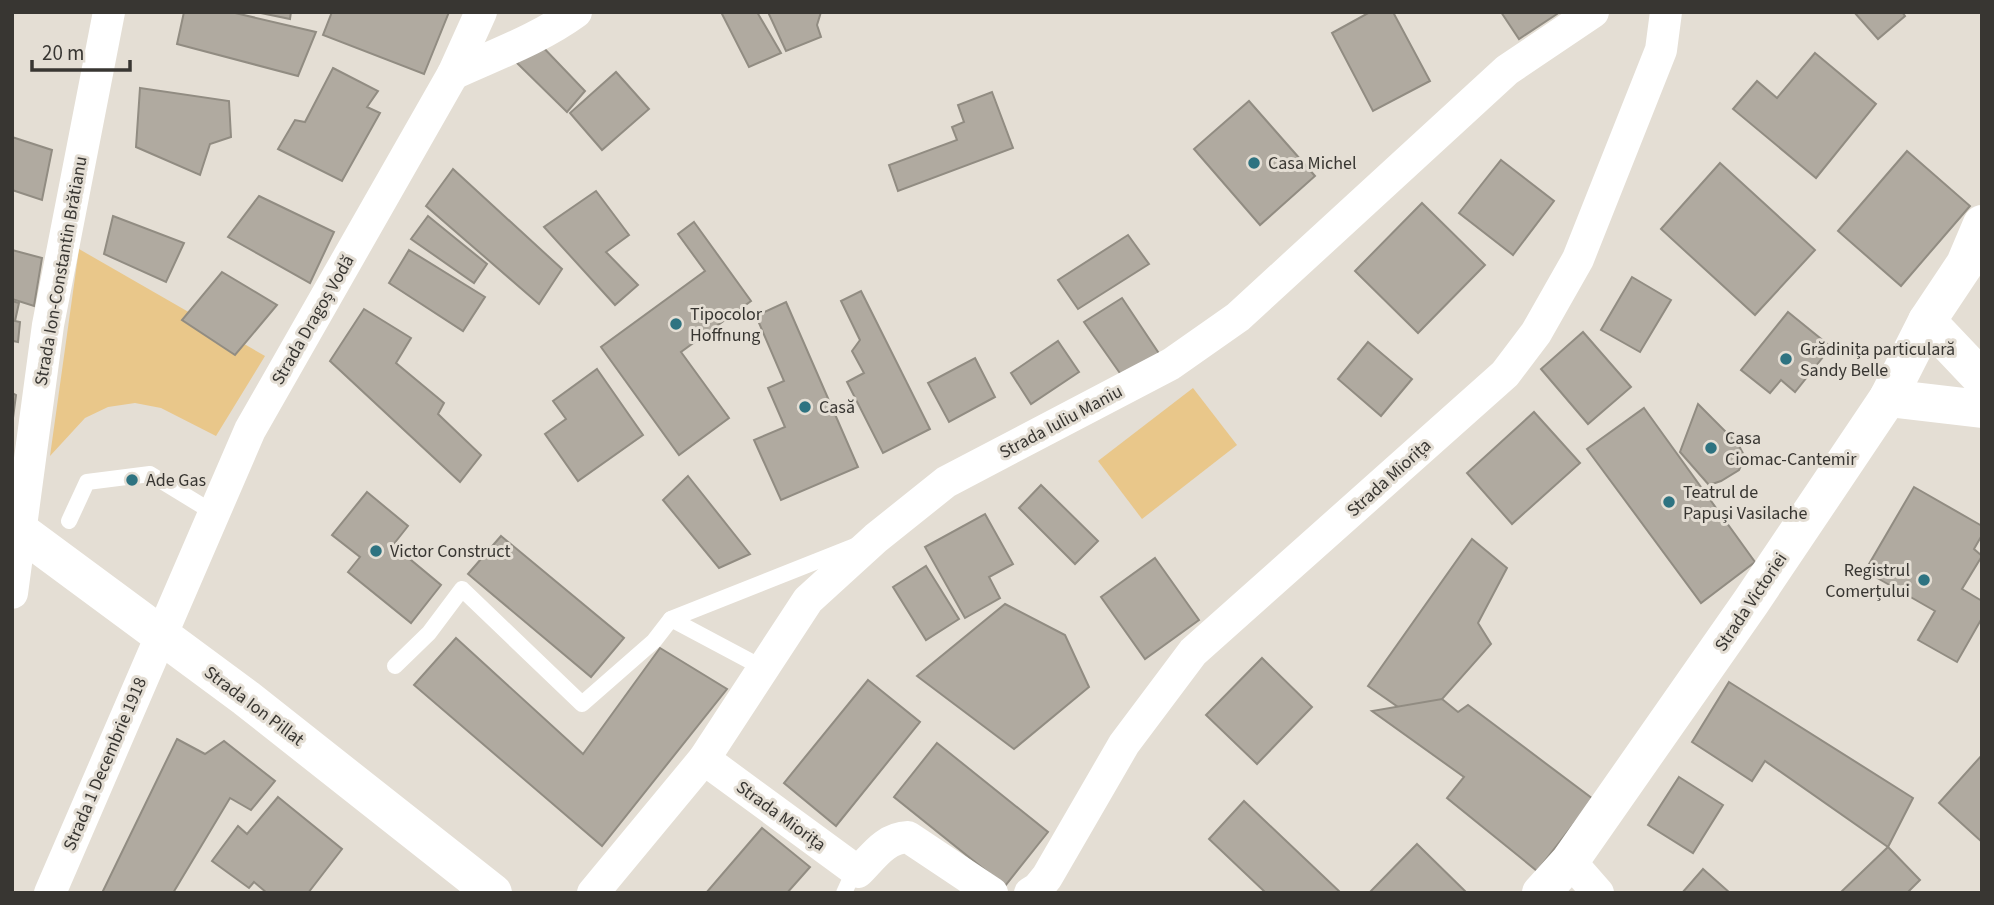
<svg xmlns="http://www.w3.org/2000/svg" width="1994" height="905" viewBox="0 0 1994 905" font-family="'Source Sans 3',sans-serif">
<rect width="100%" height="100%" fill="#e4ded4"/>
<g fill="#e9c78a">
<path d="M79,249L265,356L216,436L161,408L135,403L108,407L85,418L50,456Z"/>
<path d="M1193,388L1237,445L1142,519L1098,461Z"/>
</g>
<g fill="#b0aaa0" stroke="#918c82" stroke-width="2">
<path d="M184,12H231L316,32L298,76L177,44Z"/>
<path d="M256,12H291L290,19Z"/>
<path d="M332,12H449L424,74L323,35Z"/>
<path d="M721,12H757L781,53L749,67Z"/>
<path d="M768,12H821L817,25L821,37L786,51Z"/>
<path d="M1370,12H1393L1430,81L1373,111L1332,33Z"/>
<path d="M1501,12H1556L1557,14L1519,39Z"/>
<path d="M1854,12H1902L1905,16L1878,39Z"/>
<path d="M538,42L585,91L567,112L517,63Z"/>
<path d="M1815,53L1876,104L1816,178L1733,109L1757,81L1777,98Z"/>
<path d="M333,68L378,91L367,107L380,113L342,181L278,149L295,120L305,122Z"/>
<path d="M616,72L649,109L602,150L570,113Z"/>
<path d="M140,88L229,101L231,137L210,144L200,175L136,147Z"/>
<path d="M992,92L1013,148L898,191L889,165L957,140L952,127L964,122L958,105Z"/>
<path d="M1249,101L1315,176L1260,225L1194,149Z"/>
<path d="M12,137L52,150L42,200L12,190Z"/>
<path d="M1907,151L1970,206L1901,286L1838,231Z"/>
<path d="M1501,160L1554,201L1513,255L1459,213Z"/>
<path d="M1720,163L1815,250L1755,315L1661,229Z"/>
<path d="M453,169L562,269L539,304L426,206Z"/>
<path d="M596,191L629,235L606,252L638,285L615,305L544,227Z"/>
<path d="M259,196L334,232L310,283L228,237Z"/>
<path d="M1422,203L1485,265L1418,333L1355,271Z"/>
<path d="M113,216L184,243L166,282L104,254Z"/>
<path d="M428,216L487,264L474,283L411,239Z"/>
<path d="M694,222L751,301L681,352L729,418L679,455L601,347L705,271L678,234Z"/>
<path d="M1128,235L1149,264L1078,309L1058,280Z"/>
<path d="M12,250L42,258L34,306L12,299Z"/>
<path d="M409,250L485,297L463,331L389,283Z"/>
<path d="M222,272L277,305L235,355L182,320Z"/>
<path d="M1632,277L1671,300L1640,352L1601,330Z"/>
<path d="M861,291L930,429L883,453L847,382L864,373L852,351L860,340L841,301Z"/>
<path d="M1122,298L1160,355L1124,379L1084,322Z"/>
<path d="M12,301L19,303L15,321L20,322L18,342L13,341L12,344Z"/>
<path d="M786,302L858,467L781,500L754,440L785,427L768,388L784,381L756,316Z"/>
<path d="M364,309L411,338L396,363L444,403L438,414L481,455L460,482L330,361Z"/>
<path d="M1788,312L1831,347L1795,392L1781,380L1770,393L1741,370Z"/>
<path d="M1583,332L1631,387L1588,424L1541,369Z"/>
<path d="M1058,341L1079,372L1031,404L1011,373Z"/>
<path d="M1368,342L1412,379L1381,416L1338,379Z"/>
<path d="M975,358L995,397L949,422L928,383Z"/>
<path d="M597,369L643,435L578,481L545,434L566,419L553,401Z"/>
<path d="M12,393L16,395L13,418H12Z"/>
<path d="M1698,404L1738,444L1745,457L1739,470L1721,481L1709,485L1680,452Z"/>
<path d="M1644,408L1755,562L1701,603L1587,449Z"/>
<path d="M1534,412L1580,463L1512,524L1467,473Z"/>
<path d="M688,476L750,554L719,568L663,500Z"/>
<path d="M1041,485L1098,541L1075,564L1019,508Z"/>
<path d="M1914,487L1982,526V535L1974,549L1982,556L1962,589L1982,601V618L1957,662L1918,640L1935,611L1865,571Z"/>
<path d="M367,492L408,526L393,545L441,585L411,623L348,572L360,557L332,535Z"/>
<path d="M985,514L1013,564L989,577L1000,598L965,618L925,547Z"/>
<path d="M501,536L624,638L591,677L468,574Z"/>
<path d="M1472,539L1507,568L1478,623L1491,644L1442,699L1424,725L1368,686Z"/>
<path d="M1155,558L1199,620L1145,659L1101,597Z"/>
<path d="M926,566L959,619L926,640L893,587Z"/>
<path d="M1005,604L1065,635L1089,687L1014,749L917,676Z"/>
<path d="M456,638L583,754L660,648L727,689L602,846L414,685Z"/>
<path d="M1262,658L1312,707L1257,764L1206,715Z"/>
<path d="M868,680L920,722L836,826L784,783Z"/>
<path d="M1729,682L1913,798L1888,847L1765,761L1752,781L1692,742Z"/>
<path d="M1442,699L1458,712L1468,705L1593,799L1537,871L1447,798L1464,777L1372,711Z"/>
<path d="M177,739L205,754L224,741L275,781L251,810L230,798L173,893H102Z"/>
<path d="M937,743L1048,832L1005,886L894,797Z"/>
<path d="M1982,755V842L1939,803Z"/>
<path d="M1679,777L1723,805L1693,853L1648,825Z"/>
<path d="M278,797L342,849L308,893H267L254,882L249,888L212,861L238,826L247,834Z"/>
<path d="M1244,801L1341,893H1266L1209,839Z"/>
<path d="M762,828L810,867L787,893H706Z"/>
<path d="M1417,844L1467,893H1369Z"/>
<path d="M1888,847L1920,880L1907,893H1840Z"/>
<path d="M1703,869L1730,893H1682Z"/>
</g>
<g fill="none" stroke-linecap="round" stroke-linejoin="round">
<g stroke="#fff" stroke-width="16">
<path d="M69,521L87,482L150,474L214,513"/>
<path d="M671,619L855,546"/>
<path d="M395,666L429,633L462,589L582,704L654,641L671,619L763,668"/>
<path d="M844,893L849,882L858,872"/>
</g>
<g stroke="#fff" stroke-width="32">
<path d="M453,74C494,55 539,39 576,12"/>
<path d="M12,593L48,325L109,12"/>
<path d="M704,759L858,872C874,856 885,838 908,837L992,893"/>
<path d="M1570,861L1598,893"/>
<path d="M50,893L250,430L453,74L481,12"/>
<path d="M593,893L704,759L808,600L876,538L946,482L1171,364L1238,317L1507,70L1593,12"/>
<path d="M1030,893L1038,888L1047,877L1124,744L1193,652L1505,374L1536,333L1578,259L1661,50L1666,12"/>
</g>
<g stroke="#fff" stroke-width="38">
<path d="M1927,321L1982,379"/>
<path d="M1888,398L1982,409"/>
<path d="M12,525L246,698L493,893"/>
<path d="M1541,893L1570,861L1751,602L1888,398L1927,321L1965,264L1982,224"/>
</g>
</g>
<g fill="#2e7381" stroke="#e4ded4" stroke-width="2.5">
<circle cx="1254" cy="163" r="7"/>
<circle cx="676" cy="324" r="7"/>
<circle cx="1786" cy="359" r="7"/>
<circle cx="805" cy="407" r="7"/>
<circle cx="1711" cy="448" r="7"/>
<circle cx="132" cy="480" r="7"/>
<circle cx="1669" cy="502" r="7"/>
<circle cx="376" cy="551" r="7"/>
<circle cx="1924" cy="580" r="7"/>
</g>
<g text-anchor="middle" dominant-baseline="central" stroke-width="6" stroke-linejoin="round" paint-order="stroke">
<g font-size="18" fill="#383632" stroke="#e4ded4" text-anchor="start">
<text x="1268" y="163">Casa Michel</text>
<text x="690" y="314">Tipocolor<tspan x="690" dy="21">Hoffnung</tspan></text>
<text x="1800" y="349">Grădinița particulară<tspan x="1800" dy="21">Sandy Belle</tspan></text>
<text x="819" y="407">Casă</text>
<text x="1725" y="438">Casa<tspan x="1725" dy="21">Ciomac-Cantemir</tspan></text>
<text x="146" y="480">Ade Gas</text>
<text x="1683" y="492">Teatrul de<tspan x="1683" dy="21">Papuși Vasilache</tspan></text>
<text x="390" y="551">Victor Construct</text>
<text x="1910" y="570" text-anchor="end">Registrul<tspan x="1910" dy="21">Comerțului</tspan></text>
</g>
<g font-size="18" fill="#383632" stroke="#e4ded4">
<text transform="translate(61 271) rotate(-80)">Strada Ion-Constantin Brătianu</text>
<text transform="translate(313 320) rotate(-60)">Strada Dragoș Vodă</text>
<text transform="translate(1061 422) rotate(-28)">Strada Iuliu Maniu</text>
<text transform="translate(1389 478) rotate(-42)">Strada Miorița</text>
<text transform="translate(1751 602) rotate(-56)">Strada Victoriei</text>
<text transform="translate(254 706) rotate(37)">Strada Ion Pillat</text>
<text transform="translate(105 764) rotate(-67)">Strada 1 Decembrie 1918</text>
<text transform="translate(781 816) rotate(36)">Strada Miorița</text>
</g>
</g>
<rect width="1994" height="905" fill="none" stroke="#383632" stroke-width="28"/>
<path d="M32 60v10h98v-10" fill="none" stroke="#383632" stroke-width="3.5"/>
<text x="42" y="60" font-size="21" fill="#383632" stroke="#e4ded4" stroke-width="5" paint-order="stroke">20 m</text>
</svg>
